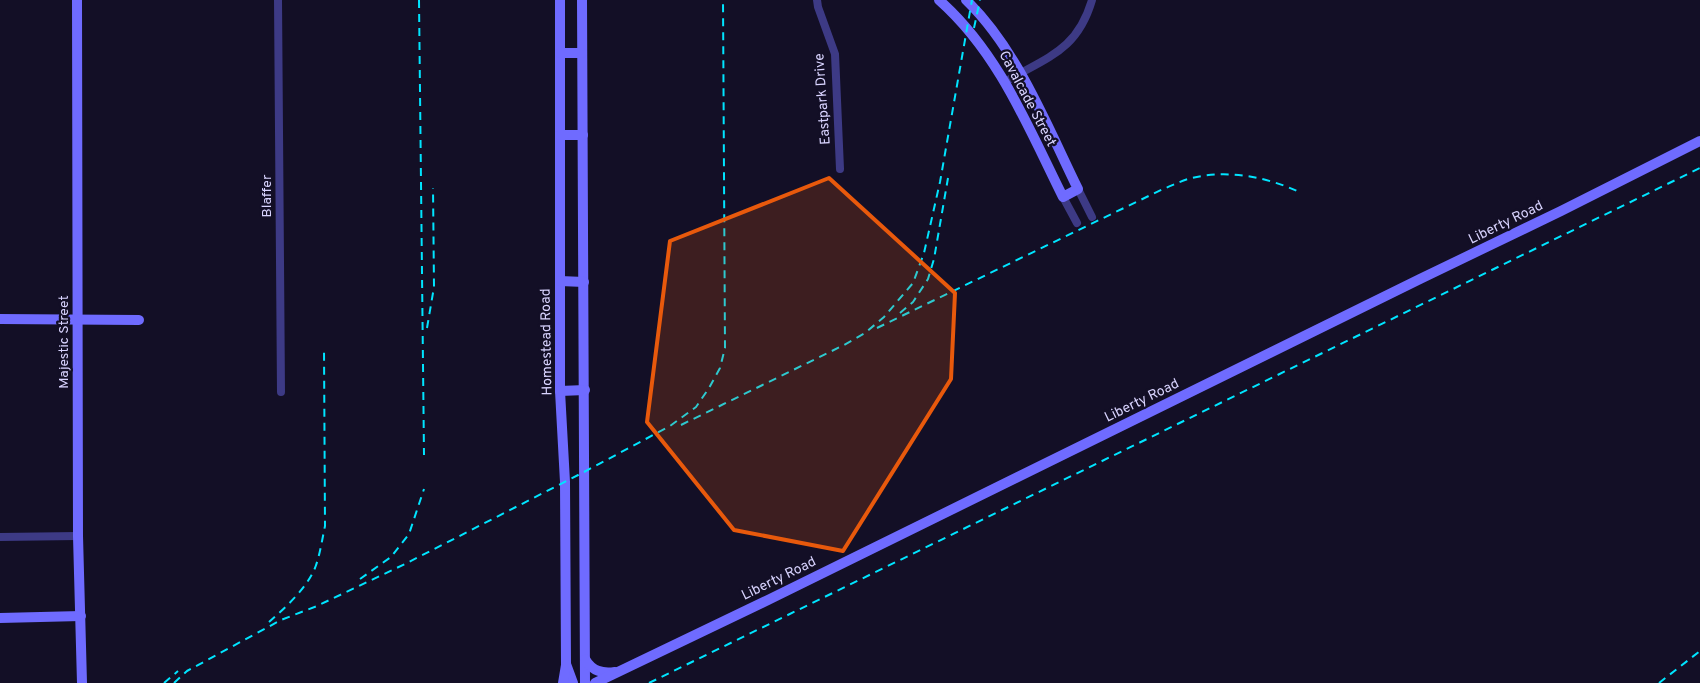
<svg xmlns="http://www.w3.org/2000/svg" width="1700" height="683" viewBox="0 0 1700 683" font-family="Overpass,sans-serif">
<rect width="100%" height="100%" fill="#130f26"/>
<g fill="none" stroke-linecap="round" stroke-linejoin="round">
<g stroke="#3d3a85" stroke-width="8">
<path d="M278,0L281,392"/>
<path d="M817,0L818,7L835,54L840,169"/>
<path d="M1005,82C1047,57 1077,51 1092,0"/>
<path d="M1078,189L1092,217"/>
<path d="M1063,197L1077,223"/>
<path d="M0,537L78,536"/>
</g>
<g stroke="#6f6bff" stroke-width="10">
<path d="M77,0L78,536L82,683"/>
<path d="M560,0V391L565,482L566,664L573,683"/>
<path d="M582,0L585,683"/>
<path d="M939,0C999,53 1028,127 1063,197L1078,189C1047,126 1017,49 966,0"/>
<path d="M560,53H582"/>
<path d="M560,135H583"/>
<path d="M560,281L584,282"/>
<path d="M0,319L139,320"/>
<path d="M560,391L585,390"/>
<path d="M0,618L81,616"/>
<path d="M585,659C592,671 602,674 615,672"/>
<path d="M563,683L566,665"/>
<path d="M595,683L768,600L1420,279L1561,211L1700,141"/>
</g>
<g stroke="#00e5ff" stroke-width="2" stroke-dasharray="8 6" stroke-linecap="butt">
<path d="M419,0L424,455"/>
<path d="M974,28L980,0"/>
<path d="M900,313L913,302L928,279L934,259L948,178"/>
<path d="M427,328L434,287L433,188"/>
<path d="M877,328L1163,189C1171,186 1179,182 1188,179C1224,169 1264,176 1297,191"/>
<path d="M681,425L844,345L865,333L884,317L913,283L924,253L940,182L972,0"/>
<path d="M360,579L391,557L409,534L424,489"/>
<path d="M269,622C286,607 306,589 315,568C320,555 322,540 325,526L324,347"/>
<path d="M164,683L178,671"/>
<path d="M174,683L187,671L281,620L317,606L407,563L584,472L670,426L696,407L709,388L720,368L725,348L723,0"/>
<path d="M649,683L1700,168"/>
<path d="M1659,683L1700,651"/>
</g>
</g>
<path fill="#e8590c" fill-opacity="0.2" stroke="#e8590c" stroke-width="4" stroke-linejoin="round" d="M829,178L955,293L951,379L843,551L734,530L647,422L670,241Z"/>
<g text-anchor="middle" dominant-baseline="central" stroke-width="4.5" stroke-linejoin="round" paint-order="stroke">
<g font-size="14" fill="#d9d4ff" stroke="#130f26">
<text transform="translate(823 99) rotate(-94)">Eastpark Drive</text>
<text transform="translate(1027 99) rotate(62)">Cavalcade Street</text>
<text transform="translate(267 196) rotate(-90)">Blaffer</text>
<text transform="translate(1506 223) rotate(-26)">Liberty Road</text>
<text transform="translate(64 342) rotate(-90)">Majestic Street</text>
<text transform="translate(547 342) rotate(-91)">Homestead Road</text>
<text transform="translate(1142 401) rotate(-26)">Liberty Road</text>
<text transform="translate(779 579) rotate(-26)">Liberty Road</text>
</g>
</g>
</svg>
